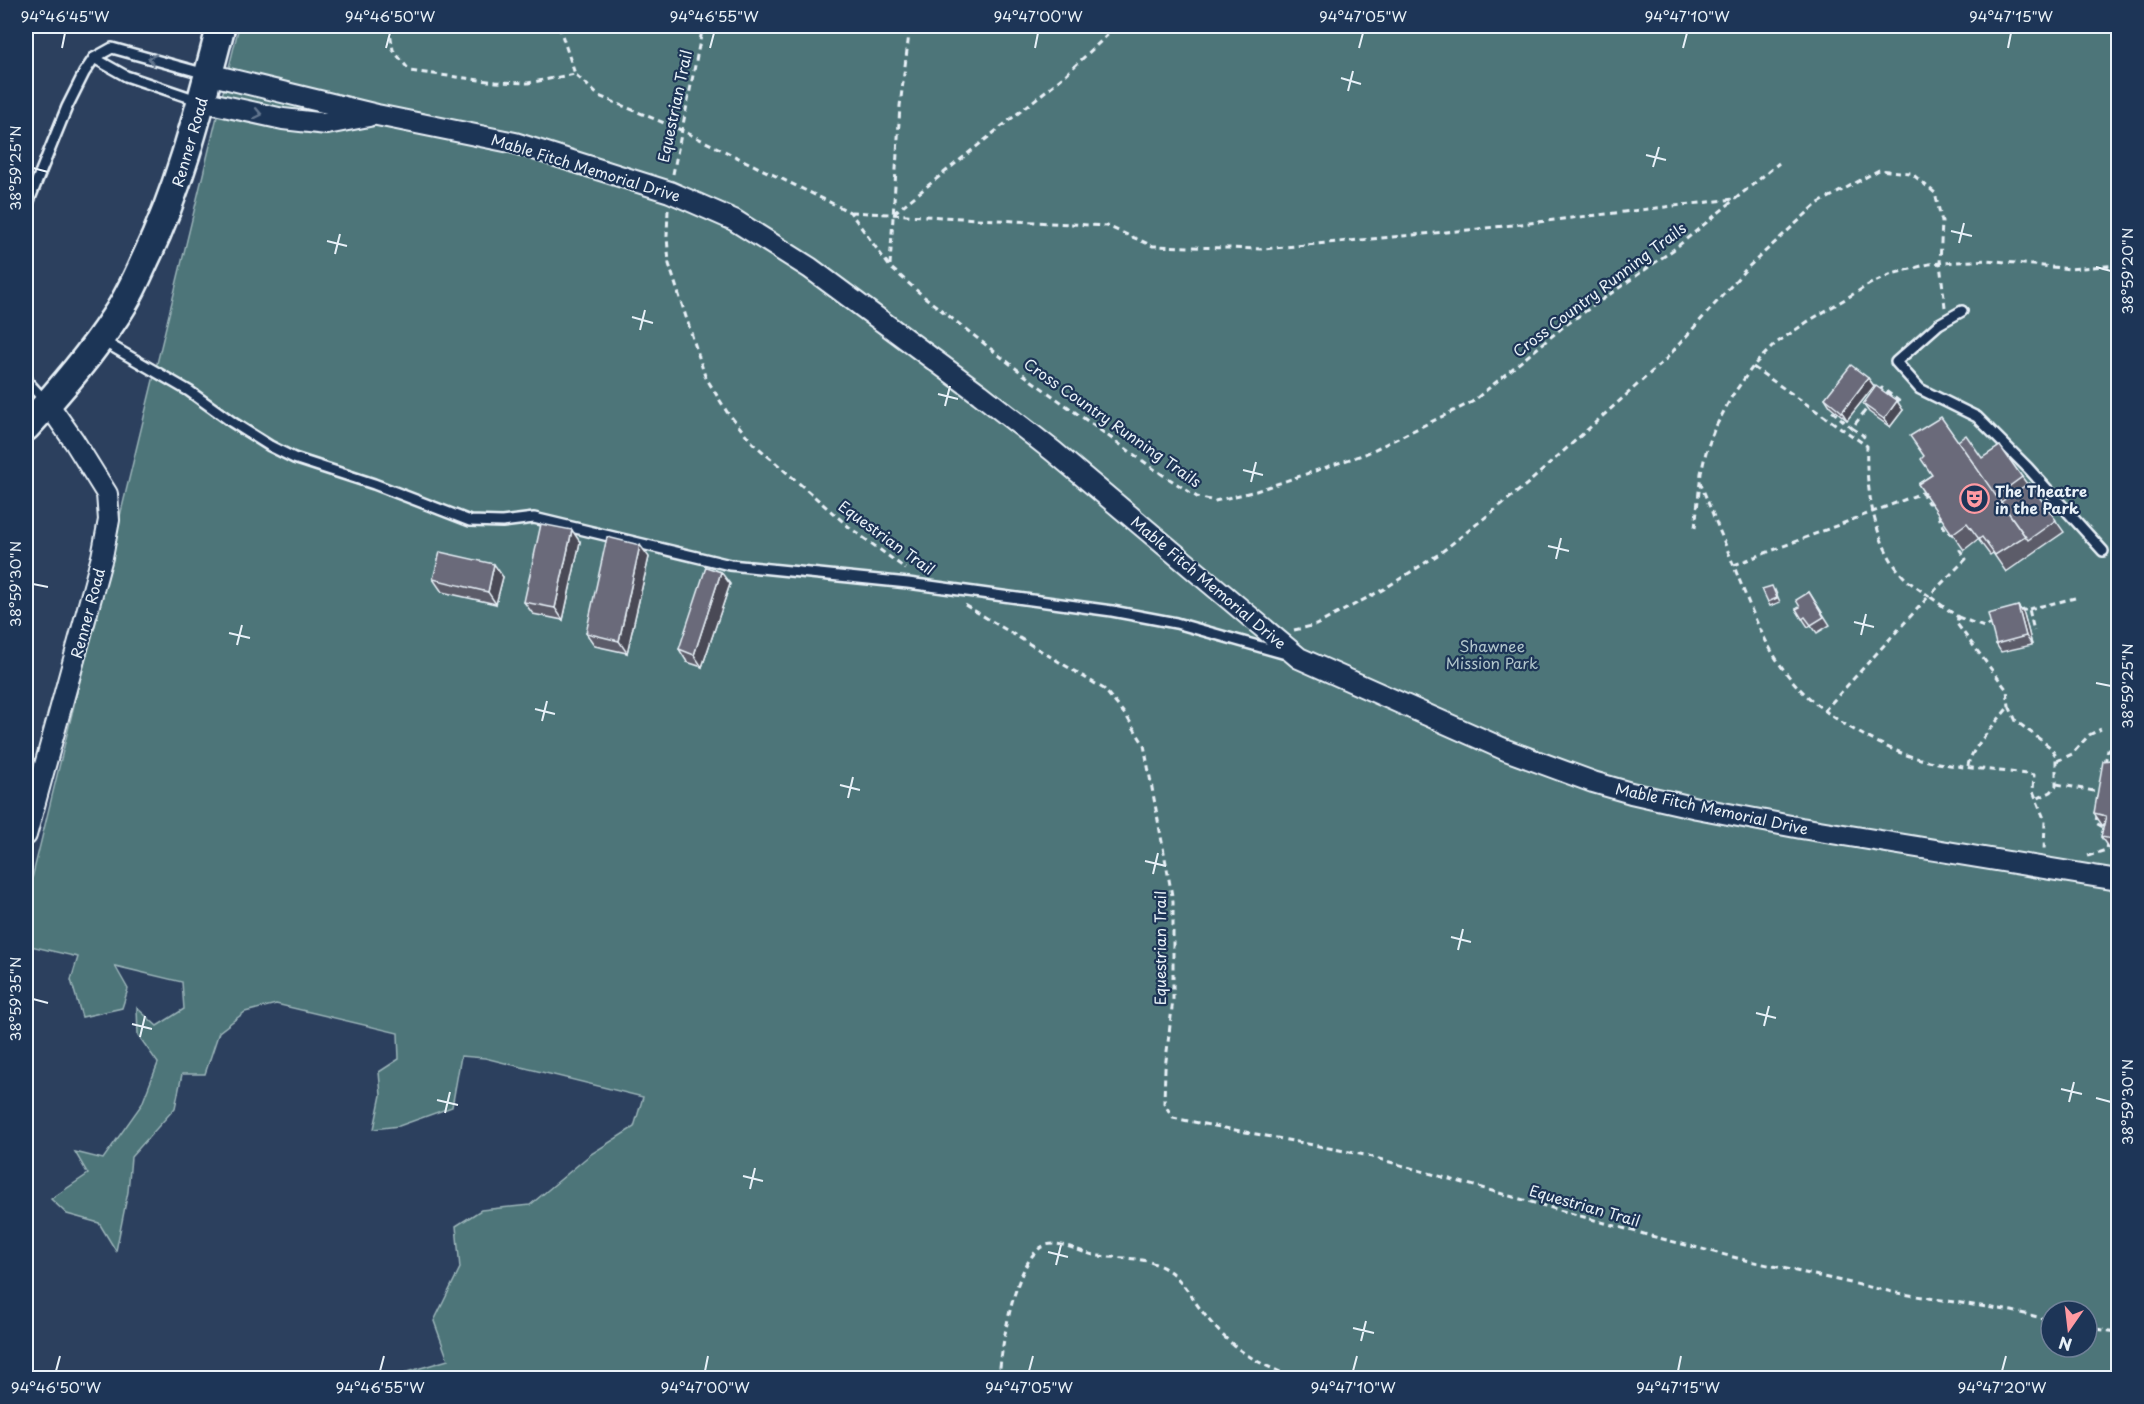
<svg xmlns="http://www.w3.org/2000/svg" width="2144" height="1404" viewBox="0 0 2144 1404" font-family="'Playpen Sans',sans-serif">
<rect width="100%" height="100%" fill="#2c405e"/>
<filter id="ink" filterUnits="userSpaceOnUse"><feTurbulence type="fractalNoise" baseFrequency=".0167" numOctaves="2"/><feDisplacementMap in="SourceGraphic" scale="12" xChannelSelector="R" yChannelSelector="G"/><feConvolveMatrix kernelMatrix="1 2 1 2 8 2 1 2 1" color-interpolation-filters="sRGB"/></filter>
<g filter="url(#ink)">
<path fill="#4d7579" stroke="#9ab3b8" stroke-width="1.5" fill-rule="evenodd" d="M239,26H2118V1378H400L407,1372L448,1360L434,1321L460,1268L456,1226L481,1210L530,1205L591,1154L634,1127L643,1097L485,1058L461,1056L452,1107L399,1126L374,1129L381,1095L379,1072L399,1059L398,1033L276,1004L245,1012L219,1032L205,1074H182L175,1108L131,1157L128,1192L116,1251L99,1223L67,1214L51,1199L88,1174L75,1152L103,1159L142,1104L158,1063L138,1035L137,1008L157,1026L184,1009L182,982L115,966L128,989L122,1008L82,1017L71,980L78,957L26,945V903ZM2051,1311H2087V1347H2051Z"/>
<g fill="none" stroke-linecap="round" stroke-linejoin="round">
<defs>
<g id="service">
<path d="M94,58L126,76L200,101"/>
<path d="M26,208L67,107L84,73L94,58L112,48L206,74"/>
<path d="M1962,311L1939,324L1896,362L1920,389L1977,417L2028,468L2103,551"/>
<path d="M101,340L189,391L232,422L270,446L294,458L374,484L470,521L502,522L534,518L730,565L908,583L1112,611L1176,623L1286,654"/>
<path d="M26,380L46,402"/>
</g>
<g id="minor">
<path d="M208,74L377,115L515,143L670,192L734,220L810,268L980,394L1053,451L1299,658L1506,750L1593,782L1631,793L1697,808L1801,828L2118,880"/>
<path d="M201,101L283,119L327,124L369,116"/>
<path d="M26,835L102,557L109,520L107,494L74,441L48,404"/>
</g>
<path id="secondary" d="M26,427C58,393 89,357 115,317C127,300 136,280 145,260C181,185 200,106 221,26"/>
</defs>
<use href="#service" stroke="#e8f1f8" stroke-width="14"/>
<use href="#minor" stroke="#e8f1f8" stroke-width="24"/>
<use href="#secondary" stroke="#e8f1f8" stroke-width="32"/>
<g stroke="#e8f1f8" stroke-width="3" stroke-dasharray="6 4.5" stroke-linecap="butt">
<path d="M389,26L393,50L410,71L496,82L528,83L575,74"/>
<path d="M559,26L575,74L599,96L681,130L850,212L890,267L922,295L1032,381L1154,469L1197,497L1215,501L1256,491L1365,454L1472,402L1563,327L1673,250L1779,163"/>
<path d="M673,174L703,26"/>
<path d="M668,210L667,236L669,264L705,376L727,412L753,443L849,527L906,569"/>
<path d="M851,212L1107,226L1153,246L1263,249L1478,229L1734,199"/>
<path d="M894,213L1063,77L1117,26"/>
<path d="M890,265L900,106L910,26"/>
<path d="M1753,367L1867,446C1865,488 1875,550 1907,580C1914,586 1922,591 1929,596L1966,559L1960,550L1961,546"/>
<path d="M1879,392L1882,388L1903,404"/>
<path d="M1832,411L1852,428L1868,407"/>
<path d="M1852,428L1864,436L1860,441"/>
<path d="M1700,482C1712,513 1725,543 1737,574C1752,611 1765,648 1791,679C1817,711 1865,739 1904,754C1943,768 1992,769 2034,775L2033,791L2045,821L2044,851"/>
<path d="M1939,514C1940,524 1945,530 1953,535"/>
<path d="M1695,528L1701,473L1706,452L1714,430L1732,396L1754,365L1775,344L1807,322L1870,284L1892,274L1929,264L1987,260L2070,269L2118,265"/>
<path d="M1734,565L1922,493L1928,503H1931"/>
<path d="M965,605L1104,689L1127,717L1144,745L1173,901V999L1165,1069L1164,1103L1173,1118L1365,1155L1651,1236L1745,1260L1897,1293L2012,1311L2051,1320"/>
<path d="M2029,609L2075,598"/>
<path d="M2020,611L2029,609L2034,631"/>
<path d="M1958,617L1984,627L1991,624"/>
<path d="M1294,630L1316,625L1384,589L1439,554L1526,485L1666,359L1746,269L1817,204L1879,170L1911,173L1935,193L1942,222L1940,263L1945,307"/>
<path d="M1824,711L1929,596L1958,617L1957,624L2007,690L2009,706"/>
<path d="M2057,761L2072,754L2089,735L2101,729"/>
<path d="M2105,763L2108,749L2118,748"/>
<path d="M1968,766C1970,749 1998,721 2009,706L2016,721L2050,747L2056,756V786L2051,792L2036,799"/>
<path d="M2057,784L2099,792"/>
<path d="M2097,814L2096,823L2106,829"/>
<path d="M2088,856L2106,850L2107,842"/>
<path d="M2087,1328L2118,1332"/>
<path d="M999,1378C1001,1349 1015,1255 1046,1245C1062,1240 1082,1254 1099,1256C1124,1259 1147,1256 1169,1271C1183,1281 1191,1297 1201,1310C1229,1347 1251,1361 1295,1378"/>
</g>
<use href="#service" stroke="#1d3557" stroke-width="9"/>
<use href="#minor" stroke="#1d3557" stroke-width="20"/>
<use href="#secondary" stroke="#1d3557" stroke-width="27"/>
</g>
<g fill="#5b5b69" stroke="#e8f1f8" stroke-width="1.5">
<path d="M1868,378L1874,386L1847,420L1830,406L1825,398Z"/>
<path d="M1863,404L1903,410L1890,427L1869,412Z"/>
<path d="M1958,441L1982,458L2000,446L2027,484L2029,483L2064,532L2006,572L1993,553L1990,555L1978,539L1964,550L1918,484L1932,475Z"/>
<path d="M580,542L563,620L533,614L524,602Z"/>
<path d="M649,557L627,653L595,646L586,633Z"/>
<path d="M503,577L496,604L442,592L433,579Z"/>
<path d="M730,584L702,667L687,662L679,649Z"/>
<path d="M1775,590L1780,602L1770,606L1768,602Z"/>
<path d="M1809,592L1830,625L1817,633L1811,625L1808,627L1796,609L1800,607Z"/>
<path d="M2018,606L2024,614L2032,645L2001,652L1996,644Z"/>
<path d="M2118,759V851L2110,850L2101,837L2104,825H2102L2094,813Z"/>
</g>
<g fill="#4a4a55" stroke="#e8f1f8" stroke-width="1.5">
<path d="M1868,378L1874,386L1847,420L1842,412Z"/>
<path d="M1897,401L1903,410L1890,427L1884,419Z"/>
<path d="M572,530L580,542L563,620L555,608Z"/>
<path d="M640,545L649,557L627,653L619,641Z"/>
<path d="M494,564L503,577L496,604L488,592Z"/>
<path d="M721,572L730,584L702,667L694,655Z"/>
<path d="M2018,606L2024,614L2032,645L2026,636Z"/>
</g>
<g fill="#6a6a7a" stroke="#e8f1f8" stroke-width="1.5">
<path d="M1851,365L1868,378L1842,412L1825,398Z"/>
<path d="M1876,386L1897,401L1884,419L1863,404Z"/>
<path d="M1941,417L2025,536L1995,555L1982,537L1979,539L1967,523L1952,534L1918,484L1932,475L1921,459L1924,456L1910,436Z"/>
<path d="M1966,435L1982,458L2000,446L2022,477L1996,496L1958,441Z"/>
<path d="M2029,483L2056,520L2028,540L2001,502Z"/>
<path d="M541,524L572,530L555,608L524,602Z"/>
<path d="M607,537L640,545L619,641L586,633Z"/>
<path d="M440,552L494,564L488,592L433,579Z"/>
<path d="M706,567L721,572L694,655L679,649Z"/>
<path d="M1772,586L1777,598L1768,602L1762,589Z"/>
<path d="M1809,592L1824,617L1811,625L1805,617L1802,619L1796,609L1800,607L1796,600Z"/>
<path d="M2018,606L2026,636L1996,644L1988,614Z"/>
<path d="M2118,759V840L2101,837L2106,816L2094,813L2103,761Z"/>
</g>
<defs><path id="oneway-chevron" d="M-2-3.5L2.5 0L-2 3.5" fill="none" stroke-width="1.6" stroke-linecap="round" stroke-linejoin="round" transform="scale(1.5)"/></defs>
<g stroke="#64778f">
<use href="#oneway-chevron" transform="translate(152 59) rotate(-165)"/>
<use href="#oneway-chevron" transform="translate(258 114) rotate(12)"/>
</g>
</g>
<path fill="none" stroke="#e8f1f8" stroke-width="2" d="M62,48L65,33M386,48L390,33M710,48L714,33M1035,48L1038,33M1359,48L1363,33M1683,48L1687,33M2008,48L2011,33M1341,78L1361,84M1348,91L1353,71M1646,155L1666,160M1653,167L1659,147M33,168L48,172M1951,231L1972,236M327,241L347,246M1959,243L1964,223M335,254L340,234M2096,267L2111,271M632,317L653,323M640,330L645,310M938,394L958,399M945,406L950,386M1243,470L1263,475M1251,482L1256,462M1548,546L1569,551M1556,559L1561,538M33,584L48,587M1854,622L1874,627M229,633L250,638M1861,635L1866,614M237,645L242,625M2096,683L2111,686M535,709L555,714M542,721L547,701M840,785L860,790M848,798L853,777M1145,861L1166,866M1153,874L1158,853M1451,937L1471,942M1458,950L1463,929M33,999L48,1003M1756,1013L1776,1018M132,1024L152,1029M1764,1026L1769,1006M140,1037L145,1016M2061,1089L2082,1094M2096,1098L2111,1102M437,1100L458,1105M2069,1102L2074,1082M445,1113L450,1092M743,1176L763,1181M750,1189L755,1168M1048,1252L1068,1257M1056,1265L1061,1245M1353,1328L1374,1333M1361,1341L1366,1321M56,1371L60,1356M380,1371L384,1356M705,1371L708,1356M1029,1371L1033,1356M1353,1371L1357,1356M1678,1371L1681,1356M2002,1371L2006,1356"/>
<defs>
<symbol id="theatre-ring" viewBox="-11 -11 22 22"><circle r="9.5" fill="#1d3557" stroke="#ff9aa2" stroke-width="1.5"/><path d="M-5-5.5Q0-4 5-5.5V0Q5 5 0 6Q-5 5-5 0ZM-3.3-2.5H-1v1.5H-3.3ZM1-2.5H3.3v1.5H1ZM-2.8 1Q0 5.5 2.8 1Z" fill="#ff9aa2"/></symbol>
</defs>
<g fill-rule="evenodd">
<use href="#theatre-ring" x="1958" y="482" width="33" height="33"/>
</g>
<g text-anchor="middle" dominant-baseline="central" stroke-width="4.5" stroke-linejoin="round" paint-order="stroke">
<g font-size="15" fill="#e8f1f8" stroke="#1d3557">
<text transform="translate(674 106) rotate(-78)">Equestrian Trail</text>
<text transform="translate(189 142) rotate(-74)">Renner Road</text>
<text transform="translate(586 167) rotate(17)">Mable Fitch Memorial Drive</text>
<text transform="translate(1599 289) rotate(-37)">Cross Country Running Trails</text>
<text transform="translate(1113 422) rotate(35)">Cross Country Running Trails</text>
<text transform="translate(887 537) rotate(36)">Equestrian Trail</text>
<text transform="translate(1209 582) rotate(40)">Mable Fitch Memorial Drive</text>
<text transform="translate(87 613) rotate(-75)">Renner Road</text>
<text transform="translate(1712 808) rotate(12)">Mable Fitch Memorial Drive</text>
<text transform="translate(1159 948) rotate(-90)">Equestrian Trail</text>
<text transform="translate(1585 1205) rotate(16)">Equestrian Trail</text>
</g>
<g font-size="15" font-weight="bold" fill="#e8f1f8" stroke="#1d3557" text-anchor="start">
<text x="1995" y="490">The Theatre<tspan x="1995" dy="17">in the Park</tspan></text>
</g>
<g font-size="15" fill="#b2c6cc" stroke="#1d3557">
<text x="1492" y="645">Shawnee<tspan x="1492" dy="17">Mission Park</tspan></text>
</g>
</g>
<rect width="2144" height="1404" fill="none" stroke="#1d3557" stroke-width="66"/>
<g transform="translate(2069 1329) rotate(194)"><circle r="28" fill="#1d3557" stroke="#6e8097" stroke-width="1.5"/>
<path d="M0-4.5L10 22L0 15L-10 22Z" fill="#ff9aa2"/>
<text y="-9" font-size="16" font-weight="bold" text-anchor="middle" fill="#e8f1f8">N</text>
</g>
<rect x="33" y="33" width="2078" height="1338" fill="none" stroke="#e8f1f8" stroke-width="2"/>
<g font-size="15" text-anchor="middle" fill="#e8f1f8">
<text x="65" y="22">94°46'45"W</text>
<text x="390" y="22">94°46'50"W</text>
<text x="714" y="22">94°46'55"W</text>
<text x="1038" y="22">94°47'00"W</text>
<text x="1363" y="22">94°47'05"W</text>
<text x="1687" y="22">94°47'10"W</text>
<text x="2011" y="22">94°47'15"W</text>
<text transform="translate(16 168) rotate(-90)" y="5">38°59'25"N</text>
<text transform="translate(2128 271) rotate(-90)" y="5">38°59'20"N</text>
<text transform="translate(16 584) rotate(-90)" y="5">38°59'30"N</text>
<text transform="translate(2128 686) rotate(-90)" y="5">38°59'25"N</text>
<text transform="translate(16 999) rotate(-90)" y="5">38°59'35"N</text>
<text transform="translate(2128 1102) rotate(-90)" y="5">38°59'30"N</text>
<text x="56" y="1393">94°46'50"W</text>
<text x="380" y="1393">94°46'55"W</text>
<text x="705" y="1393">94°47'00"W</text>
<text x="1029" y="1393">94°47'05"W</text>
<text x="1353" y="1393">94°47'10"W</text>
<text x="1678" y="1393">94°47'15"W</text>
<text x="2002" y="1393">94°47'20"W</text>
</g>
</svg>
